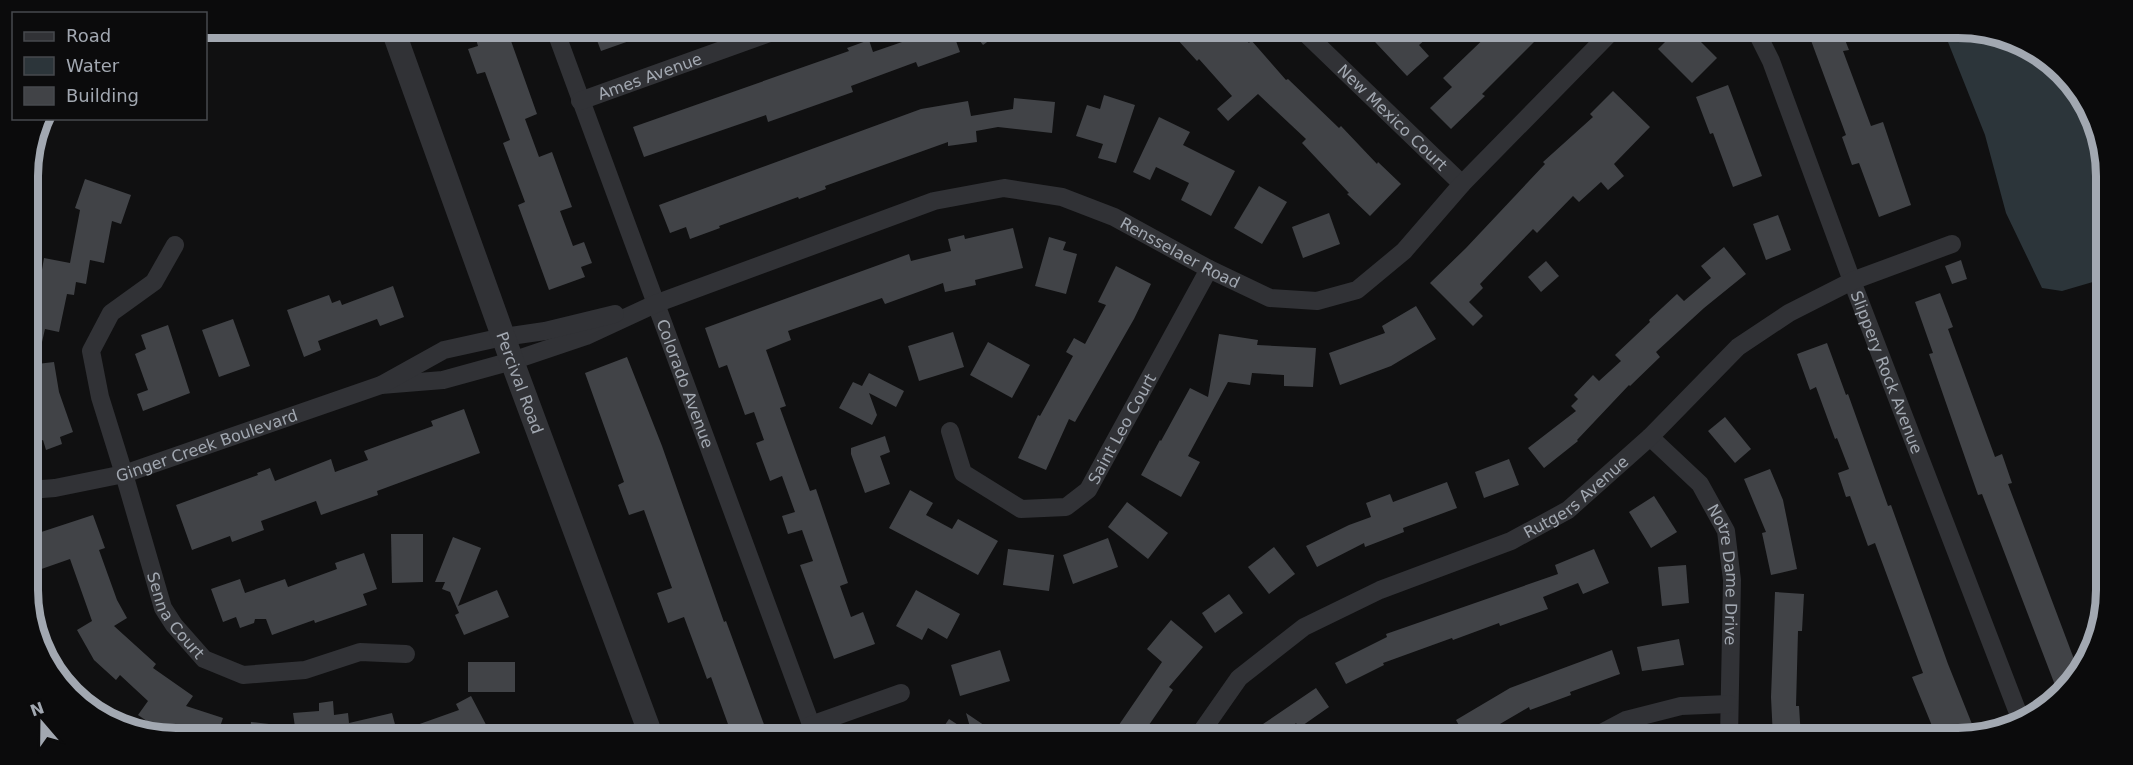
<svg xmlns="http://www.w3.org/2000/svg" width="2133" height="765" viewBox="0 0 2133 765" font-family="'DejaVu Sans',sans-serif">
<rect width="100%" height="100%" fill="#101011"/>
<path fill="#2c353a" d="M1942,27H1958L2005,35L2069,78L2105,156L2103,279L2062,291L2042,288L2006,213L1985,135Z"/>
<g fill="#414347">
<path d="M490,27H506L537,114L525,119L539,157L552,152L572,207L560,211L573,246L584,242L592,263L581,267L585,277L549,290L518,205L525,202L503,143L510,140L485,72L477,74L468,49L478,46L474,33Z"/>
<path d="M592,27H663V29L601,51Z"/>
<path d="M933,27H951L960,52L918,67L916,62L851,86L853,92L768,122L766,115L644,157L633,127L849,51L847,48L869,40L873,52L934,31Z"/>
<path d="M969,27H1008L983,45Z"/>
<path d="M1166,27H1234L1249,43L1251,40L1286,80L1288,79L1339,128L1341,126L1377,164L1378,162L1401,184L1370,216L1347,194L1349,193L1302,143L1306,139L1258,94L1228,121L1217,109L1232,96L1199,59L1197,61Z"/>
<path d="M1361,27H1417L1427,38L1419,45L1429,56L1407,76Z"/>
<path d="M1496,27H1549L1482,94L1485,96L1451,129L1430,108L1452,87L1443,78Z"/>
<path d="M1680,27H1686L1717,58L1692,83L1658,49Z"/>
<path d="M1806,27H1840L1849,50L1843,51L1871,126L1883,122L1911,205L1879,217L1859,163L1852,165L1842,137L1846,135Z"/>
<path d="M1728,85L1762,176L1733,187L1713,133L1710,134L1696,97Z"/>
<path d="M1613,91L1650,127L1614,164L1624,176L1608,190L1601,182L1579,202L1573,196L1537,233L1533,229L1480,284L1483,288L1469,302L1483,316L1473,326L1430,283L1466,248L1545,164L1543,162L1593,117L1590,114Z"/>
<path d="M1104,95L1135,105L1116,163L1098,158L1103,144L1076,136L1087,105L1100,109Z"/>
<path d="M1014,98L1055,102L1052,133L998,127L976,131L977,142L948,146V142L825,186L826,189L799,199L798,197L719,226L720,228L690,239L686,227L670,233L659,205L921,109L968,101L971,116L1013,109Z"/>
<path d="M1159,117L1190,132L1183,145L1235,171L1211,216L1181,200L1189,183L1156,167L1150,180L1133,172Z"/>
<path d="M85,179L131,195L121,224L112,221L104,263L90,260L86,284L76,282L74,295L67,294L59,332L45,329L37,364L54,362L59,392L73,432L60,437L62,444L46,450L43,440L29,446L28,303L36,305L44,258L70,263L80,210L75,208Z"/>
<path d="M1259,186L1287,202L1262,244L1234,228Z"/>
<path d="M1329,213L1340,244L1303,258L1292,227Z"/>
<path d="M1778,215L1791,250L1766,260L1753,224Z"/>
<path d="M1013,228L1023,268L975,280L976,285L945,292L943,283L885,304L882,298L788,331L791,340L766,350L786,406L780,408L810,491L816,489L848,583L840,586L851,617L863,612L875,644L834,659L800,565L813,561L802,530L788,534L782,516L795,512L782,476L770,481L756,443L764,440L754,412L745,415L727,365L719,368L705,328L909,254L911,261L951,251L948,239L964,235L965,239Z"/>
<path d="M1049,237L1066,242L1063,250L1077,254L1066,294L1035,286Z"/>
<path d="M1724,247L1746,274L1704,308L1656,352L1660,357L1630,386L1629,385L1577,440L1578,441L1544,468L1528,448L1576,411L1571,406L1578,399L1574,395L1593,375L1599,381L1621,361L1615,355L1650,322L1649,320L1677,294L1684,301L1711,278L1701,266Z"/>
<path d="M1961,260L1967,279L1952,284L1945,266Z"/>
<path d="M1546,261L1559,276L1541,292L1528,277Z"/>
<path d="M1116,266L1151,284L1134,319L1075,422L1069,419L1046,470L1018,458L1038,415L1040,416L1073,356L1066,352L1074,338L1085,344L1106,305L1098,302Z"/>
<path d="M393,286L404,317L380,326L377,319L318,341L321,350L304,357L287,310L329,295L332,303L340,300L342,305Z"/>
<path d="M1940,293L1953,327L1948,329L1995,457L2002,454L2012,483L2008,484L2077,667L2058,693L1982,494L1978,495L1929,354L1933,353L1915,302Z"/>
<path d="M1416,306L1436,339L1391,366L1340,385L1329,353L1385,333L1382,326Z"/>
<path d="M233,319L250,366L219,377L202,330Z"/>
<path d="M168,325L190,393L143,411L137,394L148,390L135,354L146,349L141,335Z"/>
<path d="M953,332L964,367L919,381L908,346Z"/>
<path d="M1219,334L1258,340L1257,345L1316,348L1313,387L1284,386V375L1252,373L1250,385L1228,382L1188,456L1200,462L1181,497L1141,475L1160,440L1161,441L1190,388L1208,397Z"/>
<path d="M988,342L1030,365L1012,398L970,375Z"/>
<path d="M1827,343L1846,395L1848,394L1888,506L1891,505L1948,664L1976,734L1967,738H1937L1912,677L1923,673L1875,543L1868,546L1850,496L1846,497L1838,473L1849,469L1837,438L1835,439L1816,387L1810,390L1797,354Z"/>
<path d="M627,357L662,446L724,622L726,621L769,738H733L711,677L707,679L684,617L668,623L657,593L672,588L644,510L629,515L618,485L624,482L585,373Z"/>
<path d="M869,373L904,391L896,407L869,393L877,415L872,425L839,408L853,382L862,386Z"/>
<path d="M464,409L480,453L377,491L378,495L321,515L316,501L261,521L264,530L232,542L230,536L192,550L176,505L258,475L257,473L270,468L275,481L331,459L335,472L368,460L364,451L433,426L431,421Z"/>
<path d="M1725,417L1751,449L1735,463L1708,431Z"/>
<path d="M885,436L890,452L880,456L890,484L865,493L851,454V448Z"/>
<path d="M1509,459L1519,485L1484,498L1475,472Z"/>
<path d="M1770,469L1783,500L1797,569L1771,575L1762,533L1766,532L1744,479Z"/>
<path d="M1447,482L1457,508L1403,528L1404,532L1365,547L1364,543L1317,567L1306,546L1349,525L1371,517L1366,503L1390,494L1393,502Z"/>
<path d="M910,490L933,503L926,515L952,529L958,519L998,541L978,575L889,528Z"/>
<path d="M1654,496L1677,532L1651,548L1629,512Z"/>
<path d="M1127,502L1168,533L1148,559L1108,527Z"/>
<path d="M93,515L105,548L99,550L117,600L127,618L114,626L156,664L153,668L193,696L186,706L223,718L216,738L170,737L138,715L148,701L120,675L116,680L94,660L77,630L92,621L70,559L30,573L29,536Z"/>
<path d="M391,534H423V582L392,583Z"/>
<path d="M453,537L481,548L458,606L497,590L509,617L464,635L455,615L459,613L450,592L442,589L445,582H435Z"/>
<path d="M1108,538L1118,567L1073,584L1063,555Z"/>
<path d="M1274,547L1295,574L1269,594L1248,567Z"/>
<path d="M1008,549L1054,555L1049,591L1003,585Z"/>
<path d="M1594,549L1609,583L1583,594L1578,583L1543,597L1548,609L1500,626L1499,623L1453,640L1452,638L1383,663L1384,665L1346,684L1335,663L1387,637L1386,634L1558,574L1555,565Z"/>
<path d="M364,553L377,589L363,594L367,605L315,623L314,620L272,635L266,619H255L254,623L240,628L236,617L223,622L211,589L240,579L245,593L285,579L288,587L337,569L335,563Z"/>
<path d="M1686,565L1689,603L1662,606L1658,567Z"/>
<path d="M916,590L960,614L947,639L928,628L922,640L896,626Z"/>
<path d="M1775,592L1804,594L1802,631H1798L1796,706H1799L1801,738H1773L1771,697Z"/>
<path d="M1229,594L1243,613L1215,633L1202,613Z"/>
<path d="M1171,620L1203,647L1169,687L1173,690L1140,738H1110L1162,662L1147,649Z"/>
<path d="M1679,639L1684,665L1642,671L1637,647Z"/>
<path d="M1000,650L1010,681L960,696L951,665Z"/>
<path d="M1612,650L1620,674L1570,692L1571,695L1530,710L1529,707L1476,738H1466L1456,720L1510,688Z"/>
<rect x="468" y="662" width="47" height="30"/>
<path d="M1316,688L1329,707L1299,728L1296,723L1283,738H1252L1263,724Z"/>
<path d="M471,696L493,738H249L251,722L295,727L293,713L319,711V703L333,701L334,715L348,713L349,723L392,713L397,732L459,710L456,704Z"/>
<path d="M966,713L1003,738H936L949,719L972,734Z"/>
</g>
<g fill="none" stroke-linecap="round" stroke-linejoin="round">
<g stroke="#313236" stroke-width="18">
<path id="s1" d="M554,27L816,738"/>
<path id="s2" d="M1299,27L1462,184"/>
<path id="s3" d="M1754,27L1771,61L1852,281L2020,718"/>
<path id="s4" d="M580,101L786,27"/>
<path id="s5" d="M175,245L154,282L111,313L91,351L100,397L124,474L163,608L174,625L204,659L243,675L305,670L360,652L406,654"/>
<path id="s6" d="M381,385L443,380L512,361L586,336L655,304L934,201L1004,188L1062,197L1114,217L1209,269L1270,298L1317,301L1357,290L1404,251L1462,184L1616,27"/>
<path id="s7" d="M950,431L963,473L1021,509L1066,507L1088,490L1209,269"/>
<path id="s8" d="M1650,437L1700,484L1726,531L1732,580L1729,738"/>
<path id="s9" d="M29,490L55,488L124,474L381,385L444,350L503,337L545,331L615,314"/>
<path d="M811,725L901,693"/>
<path id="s10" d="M1197,738L1239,678L1304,627L1380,590L1511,541L1568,510L1650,437L1738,347L1789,313L1852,281L1952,244"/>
<path d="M1592,738L1626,720L1681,706L1729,704"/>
</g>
<path stroke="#313236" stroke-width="24" id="s11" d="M392,27L512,361L652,738"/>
</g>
<g text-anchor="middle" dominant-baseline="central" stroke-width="6" stroke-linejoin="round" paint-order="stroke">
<g font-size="16" fill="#a2a8b1" stroke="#0b0b0c">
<text stroke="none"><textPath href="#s4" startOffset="74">Ames Avenue</textPath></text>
<text stroke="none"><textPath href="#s2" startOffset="130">New Mexico Court</textPath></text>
<text stroke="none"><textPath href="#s6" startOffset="846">Rensselaer Road</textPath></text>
<text stroke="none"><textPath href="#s3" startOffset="370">Slippery Rock Avenue</textPath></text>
<text stroke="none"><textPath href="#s11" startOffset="378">Percival Road</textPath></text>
<text stroke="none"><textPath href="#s1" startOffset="380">Colorado Avenue</textPath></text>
<text stroke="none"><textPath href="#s7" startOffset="255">Saint Leo Court</textPath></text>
<text stroke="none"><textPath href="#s9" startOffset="184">Ginger Creek Boulevard</textPath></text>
<text stroke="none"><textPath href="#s10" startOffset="459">Rutgers Avenue</textPath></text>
<text stroke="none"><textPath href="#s8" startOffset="165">Notre Dame Drive</textPath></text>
<text stroke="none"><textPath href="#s5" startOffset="418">Senna Court</textPath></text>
</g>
</g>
<path d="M0 0H2133V765H0ZM176 38H1958A138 138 0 0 1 2096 176V590A138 138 0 0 1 1958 728H176A138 138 0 0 1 38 590V176A138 138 0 0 1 176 38Z" fill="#0b0b0c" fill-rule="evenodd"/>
<path fill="none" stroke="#a2a8b1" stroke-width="8" d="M176 38H1958A138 138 0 0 1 2096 176V590A138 138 0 0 1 1958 728H176A138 138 0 0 1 38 590V176A138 138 0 0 1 176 38Z"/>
<rect x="12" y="12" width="195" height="108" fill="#0b0b0c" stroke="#474a4e" stroke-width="1.5"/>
<rect x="24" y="32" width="30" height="9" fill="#313236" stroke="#474a4e" stroke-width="1.5"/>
<text x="66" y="42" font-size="18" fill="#a2a8b1">Road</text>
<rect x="24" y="57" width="30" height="18" fill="#2c353a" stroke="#474a4e" stroke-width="1.5"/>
<text x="66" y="72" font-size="18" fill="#a2a8b1">Water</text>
<rect x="24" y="87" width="30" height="18" fill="#414347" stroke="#474a4e" stroke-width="1.5"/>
<text x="66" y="102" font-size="18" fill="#a2a8b1">Building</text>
<g transform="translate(42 723) rotate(340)" stroke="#0b0b0c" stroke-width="4.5" paint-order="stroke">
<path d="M0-4.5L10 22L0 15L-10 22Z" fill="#a2a8b1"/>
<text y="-9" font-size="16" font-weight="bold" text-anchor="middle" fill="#a2a8b1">N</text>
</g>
</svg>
